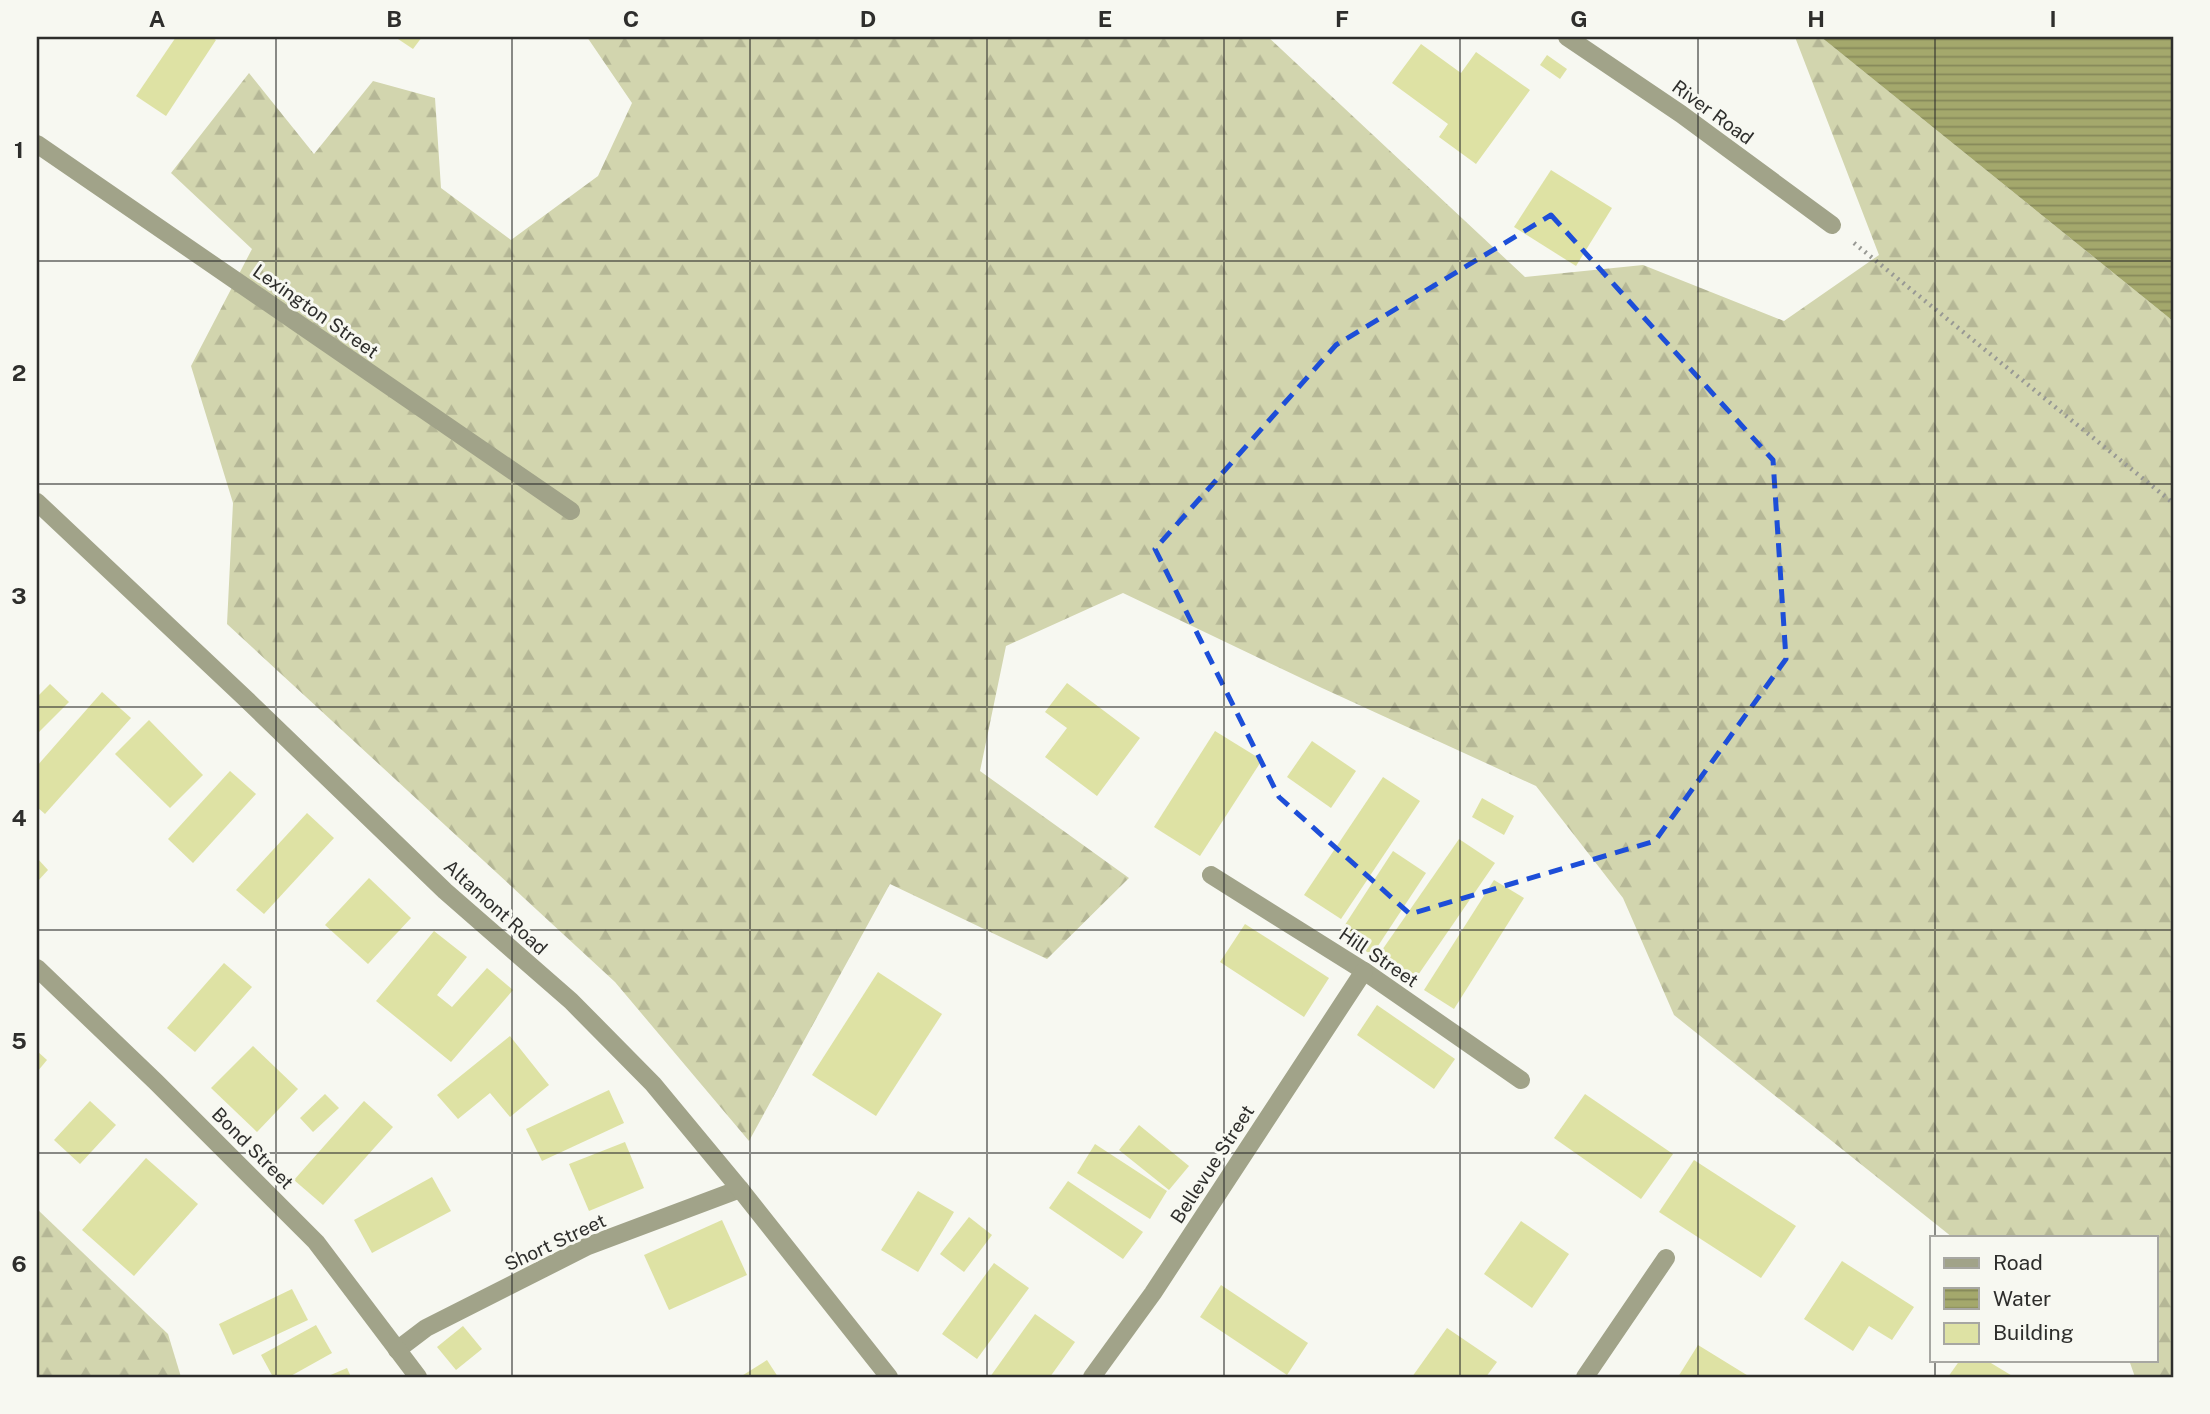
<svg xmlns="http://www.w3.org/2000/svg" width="2210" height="1414" viewBox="0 0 2210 1414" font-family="'Public Sans',sans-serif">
<defs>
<pattern id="forest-firs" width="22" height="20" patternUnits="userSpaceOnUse" patternTransform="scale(1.75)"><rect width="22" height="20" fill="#d2d5ae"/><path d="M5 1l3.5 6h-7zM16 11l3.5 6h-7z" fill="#b5b796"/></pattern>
<pattern id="water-rules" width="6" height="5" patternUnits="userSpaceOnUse" patternTransform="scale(1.75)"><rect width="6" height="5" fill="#a4a86c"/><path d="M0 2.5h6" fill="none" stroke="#868959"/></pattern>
</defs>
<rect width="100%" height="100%" fill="#f7f8f1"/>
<g fill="url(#forest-firs)">
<path d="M587,37H1268L1525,277L1643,265L1784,321L1879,255L1795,37H1821L2173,321V1377H2135L2129,1360H2156V1237H1952L1674,1015L1623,898L1536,786L1322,688L1123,593L1006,646L980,771L1129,878L1047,959L890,884L749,1141L615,982L227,624L233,503L191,366L252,249L171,173L249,73L314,154L373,81L435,98L441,188L511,240L598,176L632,103Z"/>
<path d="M37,1209L168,1334L181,1377H37Z"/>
</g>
<path fill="url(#water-rules)" d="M1821,37H2173V321Z"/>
<g fill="#dee2a4">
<path d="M176,37H211L216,40L166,116L136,96Z"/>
<path d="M395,37H422L413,49Z"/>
<path d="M1421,44L1461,73L1476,52L1530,90L1476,164L1439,137L1448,124L1392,83Z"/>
<path d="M1547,55L1567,69L1560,79L1540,65Z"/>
<path d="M1551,170L1612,208L1576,266L1514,227Z"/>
<path d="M1067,683L1140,738L1097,796L1045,757L1067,728L1045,712Z"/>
<path d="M50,684L69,702L39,732L37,729V697Z"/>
<path d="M102,692L131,718L45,814L37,807V766Z"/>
<path d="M149,720L203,775L170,808L115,754Z"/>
<path d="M1215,731L1262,760L1200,856L1154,827Z"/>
<path d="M1312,741L1356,771L1331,808L1287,777Z"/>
<path d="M230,771L256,794L193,863L168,839Z"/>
<path d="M1383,777L1420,801L1341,919L1304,895Z"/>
<path d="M1482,798L1514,816L1504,835L1472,817Z"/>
<path d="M307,813L334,838L264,914L236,890Z"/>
<path d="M1459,839L1495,863L1416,978L1380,953Z"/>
<path d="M1393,851L1426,873L1372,955L1339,934Z"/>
<path d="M37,858L48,870L37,882Z"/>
<path d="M369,878L411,918L368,964L325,925Z"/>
<path d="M1494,880L1524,898L1454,1009L1424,990Z"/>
<path d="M1245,924L1329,978L1304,1017L1220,962Z"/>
<path d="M434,931L467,957L437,995L452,1007L487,968L513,990L451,1062L376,1001Z"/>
<path d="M224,963L252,987L195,1052L167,1028Z"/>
<path d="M878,972L942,1014L876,1116L812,1075Z"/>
<path d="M1377,1005L1455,1059L1434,1089L1357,1035Z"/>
<path d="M510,1036L549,1085L510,1117L490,1093L458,1119L437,1095Z"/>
<path d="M253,1046L298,1089L257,1132L211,1088Z"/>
<path d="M37,1051L47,1060L37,1072Z"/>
<path d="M609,1090L624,1123L542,1161L526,1129Z"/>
<path d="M325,1094L339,1108L313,1132L300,1118Z"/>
<path d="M1585,1094L1673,1154L1641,1199L1554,1138Z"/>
<path d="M90,1101L116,1125L80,1164L54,1140Z"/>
<path d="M364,1101L393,1127L323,1205L294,1180Z"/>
<path d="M1139,1125L1189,1166L1169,1190L1119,1150Z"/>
<path d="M625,1142L644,1188L589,1211L569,1164Z"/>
<path d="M1095,1144L1167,1191L1150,1219L1077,1173Z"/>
<path d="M146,1158L198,1204L134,1276L82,1230Z"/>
<path d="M1694,1160L1796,1226L1761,1278L1659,1212Z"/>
<path d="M432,1177L451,1211L372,1253L354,1220Z"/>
<path d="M1068,1181L1143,1232L1123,1259L1049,1208Z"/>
<path d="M918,1191L954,1212L918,1272L881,1250Z"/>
<path d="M969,1217L992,1235L964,1272L940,1254Z"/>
<path d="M722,1220L747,1275L669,1310L644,1255Z"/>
<path d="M1521,1221L1569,1254L1532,1308L1484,1274Z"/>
<path d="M1842,1261L1914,1307L1892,1340L1869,1326L1853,1351L1804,1319Z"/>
<path d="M994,1263L1029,1288L977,1359L942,1334Z"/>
<path d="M1221,1285L1308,1343L1287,1375L1200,1317Z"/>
<path d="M292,1289L308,1320L233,1355L219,1324Z"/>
<path d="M1035,1314L1075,1342L1050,1377H990Z"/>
<path d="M316,1325L332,1353L289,1377H273L261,1355Z"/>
<path d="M463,1326L482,1349L456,1370L437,1347Z"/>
<path d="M1447,1328L1497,1362L1486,1377H1412Z"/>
<path d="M1698,1345L1750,1377H1678Z"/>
<path d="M767,1360L778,1377H740Z"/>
<path d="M1960,1360H1986L2014,1377H1948Z"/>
<path d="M347,1368L351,1377H326Z"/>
</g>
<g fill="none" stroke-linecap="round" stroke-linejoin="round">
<path stroke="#989994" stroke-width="4.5" stroke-dasharray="2 5" stroke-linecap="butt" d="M1854,243L2173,503"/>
<path stroke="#a1a389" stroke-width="18" d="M397,1350L426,1328L588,1246L740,1189"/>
<g stroke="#a1a389" stroke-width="18">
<path d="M1567,37L1681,114L1832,225"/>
<path d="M37,144L571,511"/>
<path d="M37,502L245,698L445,891L571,1001L653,1084L740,1189L889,1377"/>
<path d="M1211,875L1364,971L1521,1080"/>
<path d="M37,968L156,1082L316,1242L418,1377"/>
<path d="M1092,1377L1153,1293L1364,971"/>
<path d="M1585,1377L1666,1258"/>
</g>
</g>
<path fill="none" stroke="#1d4ed8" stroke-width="5" stroke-dasharray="14 9" stroke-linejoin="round" d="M1551,215L1773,460L1786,659L1655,841L1410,914L1279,797L1155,549L1336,345Z"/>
<path fill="none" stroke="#2e2e2c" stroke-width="2" stroke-opacity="0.55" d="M276,37V1377M512,37V1377M750,37V1377M987,37V1377M1224,37V1377M1460,37V1377M1698,37V1377M1935,37V1237M37,261H2173M37,484H2173M37,707H2173M37,930H2173M37,1153H2173M1935,1360V1377"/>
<g text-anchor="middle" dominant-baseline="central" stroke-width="6" stroke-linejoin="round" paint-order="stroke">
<g font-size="19" fill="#2e2e2c" stroke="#f7f8f1">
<text transform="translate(1713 112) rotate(36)">River Road</text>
<text transform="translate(316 311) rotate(35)">Lexington Street</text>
<text transform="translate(496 907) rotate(42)">Altamont Road</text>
<text transform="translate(1379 957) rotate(34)">Hill Street</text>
<text transform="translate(253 1148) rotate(45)">Bond Street</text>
<text transform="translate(1212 1164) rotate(-57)">Bellevue Street</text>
<text transform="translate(555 1242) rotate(-25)">Short Street</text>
</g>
</g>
<rect width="2210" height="1414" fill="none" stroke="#f7f8f1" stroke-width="77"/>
<rect x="1930" y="1236" width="228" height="126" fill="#f7f8f1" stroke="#a7a7a2" stroke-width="2"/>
<rect x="1944" y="1258" width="35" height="10" fill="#a1a389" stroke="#a7a7a2" stroke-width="2"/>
<text x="1993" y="1270" font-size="21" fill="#2e2e2c">Road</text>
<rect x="1944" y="1288" width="35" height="21" fill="url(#water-rules)" stroke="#a7a7a2" stroke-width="2"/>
<text x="1993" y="1306" font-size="21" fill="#2e2e2c">Water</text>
<rect x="1944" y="1323" width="35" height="21" fill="#dee2a4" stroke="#a7a7a2" stroke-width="2"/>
<text x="1993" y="1340" font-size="21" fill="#2e2e2c">Building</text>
<rect x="38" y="38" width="2134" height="1338" fill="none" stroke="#2e2e2c" stroke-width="2.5"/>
<g font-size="23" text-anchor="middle" font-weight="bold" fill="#2e2e2c">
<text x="157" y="27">A</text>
<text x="394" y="27">B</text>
<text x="631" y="27">C</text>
<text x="868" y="27">D</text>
<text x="1105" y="27">E</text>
<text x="1342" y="27">F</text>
<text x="1579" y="27">G</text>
<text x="1816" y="27">H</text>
<text x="2053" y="27">I</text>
<text x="19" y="158">1</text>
<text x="19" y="381">2</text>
<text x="19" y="604">3</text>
<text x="19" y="826">4</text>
<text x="19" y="1049">5</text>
<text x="19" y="1272">6</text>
</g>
</svg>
